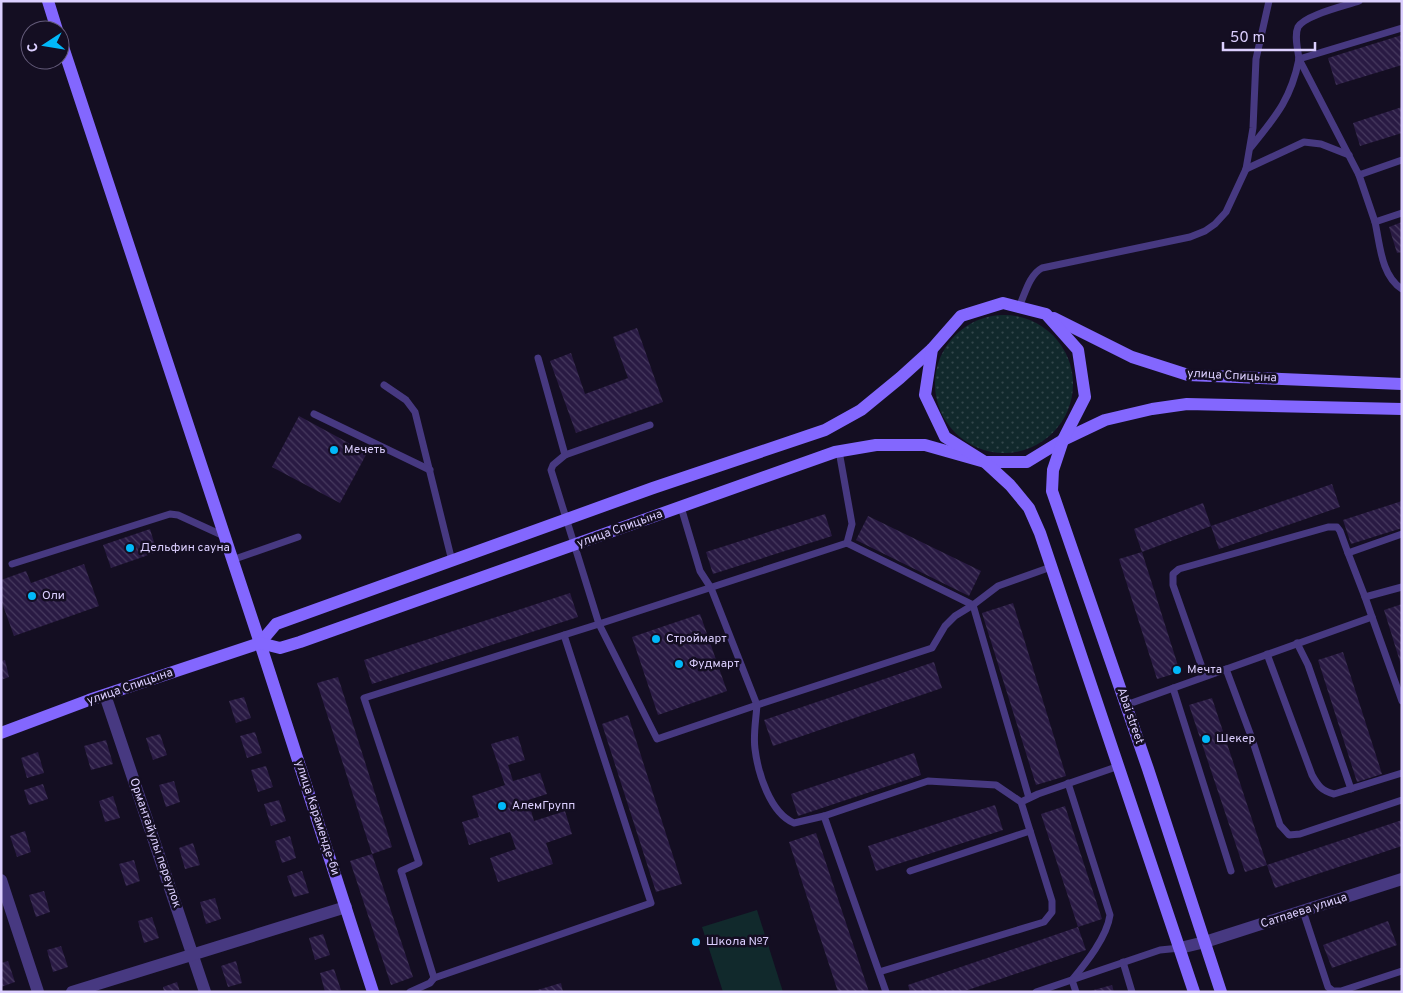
<svg xmlns="http://www.w3.org/2000/svg" width="1403" height="993" viewBox="0 0 1403 993" font-family="Overpass,sans-serif">
<defs>
<pattern id="grass-dots" width="8" height="8" patternUnits="userSpaceOnUse" patternTransform="scale(1.25)"><rect width="8" height="8" fill="#11292c"/><path d="M2 2h.1M6 6h.1" fill="none" stroke="#33474c" stroke-width="1.8" stroke-linecap="round"/></pattern>
<pattern id="building-back-hatch" width="6" height="6" patternUnits="userSpaceOnUse" patternTransform="scale(1.25)"><rect width="6" height="6" fill="#291a43"/><path d="M-1 5l2 2M0 0l6 6M5-1l2 2" fill="none" stroke="#473a5f"/></pattern>
</defs>
<rect width="100%" height="100%" fill="#140e22"/>
<circle fill="url(#grass-dots)" cx="1004" cy="384" r="69"/>
<path fill="#11292c" d="M757,910L783,992H723L702,927Z"/>
<g fill="url(#building-back-hatch)">
<path d="M1402,35V65L1336,85L1328,58Z"/>
<path d="M1402,107V133L1360,146L1353,123Z"/>
<path d="M1402,222V252L1397,253L1389,227Z"/>
<path d="M637,328L663,402L576,433L550,361L571,353L585,394L628,378L613,337Z"/>
<path d="M299,416L367,453L340,503L272,467Z"/>
<path d="M1332,484L1340,507L1219,549L1211,526Z"/>
<path d="M1402,501V528L1351,544L1343,520Z"/>
<path d="M1203,503L1211,526L1142,552L1134,529Z"/>
<path d="M825,514L832,536L713,574L706,552Z"/>
<path d="M868,516L981,571L969,596L856,540Z"/>
<path d="M150,529L157,552L111,568L103,545Z"/>
<path d="M1142,552L1180,672L1157,679L1119,559Z"/>
<path d="M84,564L99,606L14,636L1,600V580L26,571L31,583Z"/>
<path d="M570,593L578,617L372,684L364,660Z"/>
<path d="M1013,603L1066,776L1036,785L982,613Z"/>
<path d="M1402,604V665H1401L1384,610Z"/>
<path d="M700,614L727,691L658,715L632,637Z"/>
<path d="M1343,652L1382,774L1357,782L1318,660Z"/>
<path d="M5,660L9,677L1,680V661Z"/>
<path d="M934,662L942,688L773,746L764,720Z"/>
<path d="M338,677L392,847L372,854L317,683Z"/>
<path d="M244,697L251,718L236,723L229,701Z"/>
<path d="M1212,698L1267,865L1245,872L1189,705Z"/>
<path d="M628,715L682,884L656,892L602,724Z"/>
<path d="M255,732L262,753L247,758L240,736Z"/>
<path d="M160,734L167,755L153,760L146,738Z"/>
<path d="M518,736L525,760L508,765L513,781L540,773L547,794L528,800L534,821L565,811L572,834L546,843L553,864L498,882L490,858L516,849L510,832L469,845L462,822L479,817L472,796L505,785L491,744Z"/>
<path d="M106,740L113,764L91,770L84,746Z"/>
<path d="M38,752L44,773L27,778L21,758Z"/>
<path d="M914,753L921,775L798,816L791,794Z"/>
<path d="M266,766L273,787L258,792L251,770Z"/>
<path d="M174,781L180,802L166,807L159,785Z"/>
<path d="M43,784L48,799L29,805L24,790Z"/>
<path d="M113,796L120,818L105,822L99,801Z"/>
<path d="M279,800L286,821L271,826L264,804Z"/>
<path d="M995,805L1003,830L876,871L868,846Z"/>
<path d="M1065,806L1102,919L1078,927L1086,950L962,992H910L908,985L1078,927L1041,814Z"/>
<path d="M1402,820V846L1275,888L1267,865Z"/>
<path d="M25,831L31,852L17,857L10,836Z"/>
<path d="M816,833L869,992H838L789,842Z"/>
<path d="M290,836L296,858L282,863L275,841Z"/>
<path d="M193,843L200,865L185,869L179,848Z"/>
<path d="M372,854L413,977L391,985L350,861Z"/>
<path d="M134,860L140,881L126,886L119,864Z"/>
<path d="M302,871L309,893L294,897L287,876Z"/>
<path d="M44,891L50,912L36,917L29,895Z"/>
<path d="M215,898L221,919L206,924L200,902Z"/>
<path d="M152,917L159,938L144,943L138,921Z"/>
<path d="M1388,921L1397,945L1332,968L1323,945Z"/>
<path d="M323,934L330,955L315,960L309,938Z"/>
<path d="M61,946L68,967L53,972L47,950Z"/>
<path d="M8,961L15,982L1,987V963Z"/>
<path d="M236,961L242,983L228,987L221,966Z"/>
<path d="M334,969L341,990L325,992L320,973Z"/>
<path d="M177,982L180,992H164L163,987Z"/>
<path d="M561,983L563,992H534V991Z"/>
<path d="M1112,985L1114,992H1090V991Z"/>
</g>
<g fill="none" stroke-linecap="round" stroke-linejoin="round">
<g stroke="#473981" stroke-width="7">
<path d="M1359,1C1345,6 1305,15 1298,27C1294,36 1298,50 1299,59L1402,28"/>
<path d="M1299,59L1359,175L1402,160"/>
<path d="M1251,147C1276,116 1291,99 1299,59"/>
<path d="M1246,169L1304,142L1321,144L1349,155"/>
<path d="M1359,175L1375,222L1402,213"/>
<path d="M1375,222C1380,244 1381,276 1402,289"/>
<path d="M1019,307C1025,294 1029,275 1042,268L1190,237L1205,231L1215,224L1226,212L1246,169L1253,128L1256,59L1269,1"/>
<path d="M538,358L565,455"/>
<path d="M384,385L406,400L415,412L452,561"/>
<path d="M314,414L430,470"/>
<path d="M650,425L565,455L553,465L551,470L599,624L847,543L973,605"/>
<path d="M839,451L852,524L847,543"/>
<path d="M681,507L700,571L711,588L757,705L932,648L945,626L955,616L973,605"/>
<path d="M1348,553L1365,597"/>
<path d="M232,560L298,537"/>
<path d="M12,564L170,514L178,515L224,536"/>
<path d="M1372,617L1402,701"/>
<path d="M1297,643L1308,665L1351,789"/>
<path d="M1267,654L1312,775C1318,786 1322,791 1334,794L1402,773"/>
<path d="M1226,669L1251,736L1280,825L1289,835L1300,834L1402,800"/>
<path d="M1205,676L1173,585V574L1179,569L1328,527H1337L1340,531L1348,553L1402,534"/>
<path d="M1173,688L1231,871"/>
<path d="M1126,705L1372,617L1365,597L1402,587"/>
<path d="M1068,783L1110,915C1107,937 1086,963 1072,980L1076,992"/>
<path d="M1029,798L973,605L998,586L1051,567"/>
<path d="M1021,802L1038,794L1119,766"/>
<path d="M910,871L1030,831"/>
<path d="M1303,911L1328,987L1333,991H1341L1402,971"/>
<path d="M1123,962L1132,992"/>
<path d="M879,972L1044,922L1052,912V901L1021,802L996,785L928,781L824,816L886,992"/>
<path d="M434,978L651,903L564,635"/>
<path d="M410,992L430,983L434,978L401,871L419,863L364,698L599,624L657,739L757,705C756,719 753,735 755,749C758,773 770,813 794,823L824,816"/>
<path d="M1036,992L1160,950L1180,948"/>
</g>
<g stroke="#473981" stroke-width="12">
<path d="M105,695L205,992"/>
<path d="M1,880L38,992"/>
<path d="M1180,948L1205,942L1402,879"/>
<path d="M72,992L346,907"/>
</g>
<g stroke="#8367fe" stroke-width="12">
<path d="M48,1L57,30"/>
<path d="M60,38L260,643L373,992"/>
<path d="M1054,318L1132,357L1188,375L1402,384"/>
<path d="M260,643L276,624L653,488L825,430L861,410L900,378L932,349"/>
<path d="M1,733L89,700L260,643L280,648L300,642L835,452L876,445H925L985,462H1027L1063,440L1105,420L1152,409L1187,404L1402,409"/>
<path d="M1194,992L1040,533L1029,508L1010,485L985,462L945,437L925,395L932,349L961,316L1003,303L1046,314L1078,350L1085,397L1063,440L1053,470L1052,491L1148,769L1221,992"/>
</g>
</g>
<g fill="#01b8f9" stroke="#140e22" stroke-width="2">
<circle cx="334" cy="450" r="5"/>
<circle cx="130" cy="548" r="5"/>
<circle cx="32" cy="596" r="5"/>
<circle cx="656" cy="639" r="5"/>
<circle cx="679" cy="664" r="5"/>
<circle cx="1177" cy="670" r="5"/>
<circle cx="1206" cy="739" r="5"/>
<circle cx="502" cy="806" r="5"/>
<circle cx="696" cy="942" r="5"/>
</g>
<g text-anchor="middle" dominant-baseline="central" stroke-width="5" stroke-linejoin="round" paint-order="stroke">
<g font-size="12" fill="#dccfff" stroke="#140e22">
<text transform="translate(1232 376) rotate(3)">улица Спицына</text>
<text transform="translate(620 529) rotate(-20)">улица Спицына</text>
<text transform="translate(130 687) rotate(-19)">улица Спицына</text>
<text transform="translate(1130 716) rotate(71)">Abai street</text>
<text transform="translate(317 818) rotate(72)">улица Караменде-би</text>
<text transform="translate(155 843) rotate(71)">Ормантайулы переулок</text>
<text transform="translate(1304 911) rotate(-18)">Сатпаева улица</text>
</g>
<g font-size="12" fill="#dccfff" stroke="#140e22" text-anchor="start">
<text x="344" y="450">Мечеть</text>
<text x="140" y="548">Дельфин сауна</text>
<text x="42" y="596">Оли</text>
<text x="666" y="639">Строймарт</text>
<text x="689" y="664">Фудмарт</text>
<text x="1187" y="670">Мечта</text>
<text x="1216" y="739">Шекер</text>
<text x="512" y="806">АлемГрупп</text>
<text x="706" y="942">Школа №7</text>
</g>
</g>
<rect width="1403" height="993" fill="none" stroke="#dccfff" stroke-width="5"/>
<g transform="translate(45 45) rotate(258)"><circle r="24" fill="#140e22" stroke="#645b7a"/>
<path d="M0-4L9 19L0 12L-9 19Z" fill="#01b8f9"/>
<text y="-8" font-size="14" font-weight="bold" text-anchor="middle" fill="#dccfff">С</text>
</g>
<path d="M1223 42v8h92v-8" fill="none" stroke="#dccfff" stroke-width="2.5"/>
<text x="1230" y="42" font-size="15" fill="#dccfff" stroke="#140e22" stroke-width="4" paint-order="stroke">50 m</text>
</svg>
